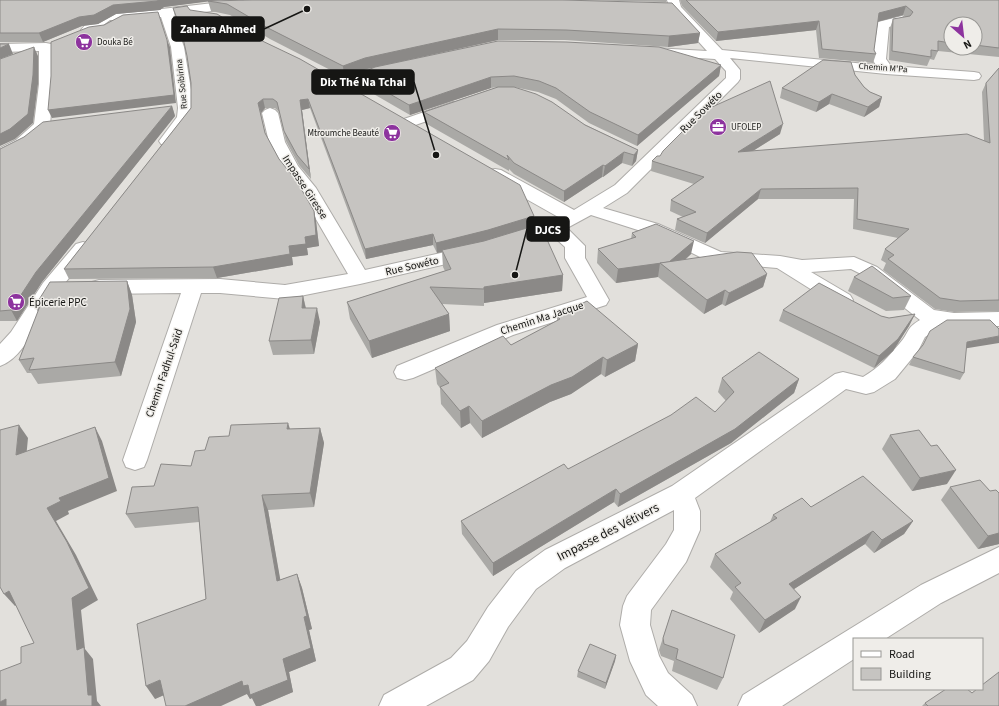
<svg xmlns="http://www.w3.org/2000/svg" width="999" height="706" viewBox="0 0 999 706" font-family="'Source Sans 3',sans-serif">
<rect width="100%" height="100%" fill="#e2e0dc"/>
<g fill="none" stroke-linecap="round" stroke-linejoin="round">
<defs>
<g id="minor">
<path d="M239,0L243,1L245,4L243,7L173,16L184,47L194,108C192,120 183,136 173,144C170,147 165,145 161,144L159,141L177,117L178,108L171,47L161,17L121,21L110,20L93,33H83L81,30C90,18 123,0 136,12Z"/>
<path d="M667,0H679L681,7L722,50L876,65L872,59L877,25L878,22L902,16L908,20L907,23L889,27L886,59L891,66L974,72L979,73L981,76L979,79L974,80L886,74L730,58L740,70V79L738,82L627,193L603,208L658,224L721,252L780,256L802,260L854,257L877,267L934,310L954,313L999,312V326H943L925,337L918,351L895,379L874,392L866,394L846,389L695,498L700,511V530L686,562L651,610L650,625L659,656L668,673L692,695L697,706H658L646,695L630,661L620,625L623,606L627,596L666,544L674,530V510L565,568L536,589L508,627L489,661L473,680L426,706H379L384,695L451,658L467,641L488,607L516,571L545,550L672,486L835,374L843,372L863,377C880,367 887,358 900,343C910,332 905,329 920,320L863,275L851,269L811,272L850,295L853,300L850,305L843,307L836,305L777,268L710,262L676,245L644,232L591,215L567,228L585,246V258L609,300L606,305L513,335L413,378L405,380L397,378L394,372L397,366L497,325L587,297L565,258V247L552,235L515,246L508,244L506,240L508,236L534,229L560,218L489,178L486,174L489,170L495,169L501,170L574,210L615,185L726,78V71L715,59L649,55L647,52L649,49L654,48L707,51L671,11Z"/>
<path d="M46,43L51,44L53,47V84L50,126L28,146L0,160V148L16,140L34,124L39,84V51L0,52V44Z"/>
<path d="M386,65L391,66L393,69L391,72L343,89L338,88L336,85L338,82L367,70Z"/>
<path d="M453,102L458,104L461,107L458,110L407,128L401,126L399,123L401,120Z"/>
<path d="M270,108L275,110L278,113L285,142L298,166L316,188L365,270L472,246L479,248L482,252L479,256L472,258L360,284L285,299L220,293H201L147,460L144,467L135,470L126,467L123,460L181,293L99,294L92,292L89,287L92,282L99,280L220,279L285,285L348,274L299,190L282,168L269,142L262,113L265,110Z"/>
<path d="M83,242L90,244L93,248C82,263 69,277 58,292C43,312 25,358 0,366V344L11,332L43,283L76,244Z"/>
<path d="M999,547V573L941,603L885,639H854V659L782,706H738L743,695L921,585Z"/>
</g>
</defs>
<use href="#minor" stroke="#aeaca9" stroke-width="2"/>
<use href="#minor" fill="#fff" fill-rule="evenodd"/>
</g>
<g fill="#aaa9a6" fill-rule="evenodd">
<path d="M0,0H220L210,1L700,33L698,43L668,47L565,40H498L367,69L344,77L270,39L230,15L211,11L208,1L164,7L160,10L116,14L98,24L82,26L43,42H0Z"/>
<path d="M575,0H667L666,2Z"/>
<path d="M680,0H999V57L938,51L934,60L930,59L927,66L889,60L890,28L893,19L905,17L903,15L878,21L874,50L876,54L873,63L819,58L816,30L716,41L682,6ZM951,24H975V48H951Z"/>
<path d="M173,8L190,10L533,226L563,275L562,291L484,303V306L442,304L449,314L450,331L372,358L350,319L347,302L445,271L443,267L442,252L437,253L433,245L366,259L310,108L302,110L311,179L299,165L286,141L279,112L275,108H265L261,113L265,133L279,159L314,211L316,221L319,246L307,248L308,255L292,257L293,265L217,278L69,279L64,269L191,108V83L187,56L182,36L175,17Z"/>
<path d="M721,65L719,76L637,146L589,123L556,99L538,92L514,87H507L638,150L636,161L632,166L622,163L603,177H602L564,202L514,174L509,169V171L425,123L424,112L497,87L491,88L410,115L358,85L357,75Z"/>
<path d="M999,68V311L954,312L935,309L883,270L886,263L881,260L885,249L898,238L853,229L854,199H758L705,243L675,230L677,219L683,217L670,211L671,200L694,184L651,171L652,161L660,156L780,134L753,151L984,141L982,92L986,83Z"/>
<path d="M855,75L864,87L870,92L882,97L879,107L864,117L829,104L816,112L780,98L782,88Z"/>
<path d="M172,106L175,116L42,282L17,321H0V149Z"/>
<path d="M632,233L691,254L685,260L767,274L763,287L725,306L722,304L704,314L658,277L616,283L597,263L598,249L631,239Z"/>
<path d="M854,277L911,296L904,310L886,311L848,291Z"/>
<path d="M127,281L132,295L136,322L121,376L38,384L31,373H27L19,360L38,312L35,306Z"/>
<path d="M303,296L306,308L320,322L314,354L273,355L269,341Z"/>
<path d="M783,310L881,316L889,318L915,314L909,326L893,351L874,368L779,321Z"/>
<path d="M557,316L638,344L635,361L605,377L601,374L571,394L550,402L482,438L470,423L461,428L441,404L440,388L437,384L435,368L511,345L557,321Z"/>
<path d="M966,348L964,373L960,380L909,365L913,357Z"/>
<path d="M722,378L799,379L794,393L731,443L618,507L614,502L493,576L462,534L461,521L568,469L715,412L726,401L718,392Z"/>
<path d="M320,428L324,443L314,507L268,510L280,580L297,574L302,588L312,629L309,630L316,661L289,672L293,692L260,706H256L252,698L250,699L247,694L163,695L155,699L206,599L199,522L135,528L126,514L154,486L191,466L205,450L229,436L290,429Z"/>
<path d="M890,435L947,484L912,491L882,449Z"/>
<path d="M950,487L990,491L999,493V544L978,549L941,500Z"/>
<path d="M811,507L913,521L904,534L874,553L865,544L794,589L795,609L759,633L730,599L733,592L710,567L715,554L770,522L773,515Z"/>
<path d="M672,610L723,678L717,690L672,671L674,661L661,656L659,650Z"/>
<path d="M616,655L615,661L605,689L577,677L578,671Z"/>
<path d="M972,693L999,706H922L925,703Z"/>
</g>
<g fill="#8b8987">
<path d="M159,0H220L164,7L160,10L116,14L98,24L82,26L43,42L39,33L79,17L113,5Z"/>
<path d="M906,6L903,15L877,22L879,13Z"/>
<path d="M819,21L816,30L716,41L718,32Z"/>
<path d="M498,29V40L367,69L344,77L343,66L365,58Z"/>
<path d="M700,33L698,43L668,47L669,36Z"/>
<path d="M167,40L170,47L176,103L52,118L48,110Z"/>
<path d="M9,44L13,54L0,59V48Z"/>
<path d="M34,47L38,56V84L33,123L15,139L0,146V134Z"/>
<path d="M721,65L719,76L637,146L638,135Z"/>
<path d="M491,77V88L410,115L409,105Z"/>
<path d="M832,94L829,104L816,112L819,102Z"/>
<path d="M882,97L879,107L864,117L868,107Z"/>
<path d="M263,99L265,108L261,113L258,103Z"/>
<path d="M308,99L310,108L302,110L311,179L309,169L300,100Z"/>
<path d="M172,106L175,116L42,282L17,321L11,310L36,272Z"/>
<path d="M783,124L780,134L735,162L738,152Z"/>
<path d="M638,150L636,161L632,166L634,155Z"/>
<path d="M624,152L622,163L603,177L605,166Z"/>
<path d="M603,165L602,177L564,202V191Z"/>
<path d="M761,189L758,199L705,243L707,233Z"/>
<path d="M314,211L316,221L319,246L307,248L308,255L292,257L293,265L217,278L213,267L289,246L305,237Z"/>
<path d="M534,216L533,226L488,241L442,250V252L437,253L436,243Z"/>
<path d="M433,234V245L366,259L365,249Z"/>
<path d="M694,241L691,254L671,272L660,263L658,277L616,283L618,269Z"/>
<path d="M767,274L763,287L725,306L729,293Z"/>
<path d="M563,275L562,291L484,303V306V287Z"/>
<path d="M127,281L132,295L136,322L121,376L115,362Z"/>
<path d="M725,290L722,304L704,314L707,300Z"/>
<path d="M303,296L306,310L302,308Z"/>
<path d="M317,308L320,322L314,354L311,340Z"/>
<path d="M449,314L450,331L372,358L369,341Z"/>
<path d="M915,314L909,326L893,351L874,368L879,356Z"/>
<path d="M999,336V343L962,349L967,342Z"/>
<path d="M638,344L635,361L605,377L607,360Z"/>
<path d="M603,357L601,374L571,394L550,402L482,438V421Z"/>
<path d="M799,379L794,393L731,443L618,507L620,494Z"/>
<path d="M469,406L470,423L461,428L460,411Z"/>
<path d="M288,423L293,438L287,429Z"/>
<path d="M19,425L28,438L25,469L16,455Z"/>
<path d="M95,427L102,441L117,491L68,511L69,514L56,521L76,555L98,600L81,610L85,649L93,659L97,701L101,706H92L88,695L77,650L47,508L59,498Z"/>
<path d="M320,428L324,443L314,507L310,493Z"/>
<path d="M956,470L947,484L912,491L920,478Z"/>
<path d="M616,489L614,502L493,576V563Z"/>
<path d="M262,495L268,510L283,595L277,581Z"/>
<path d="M913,521L904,534L874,553L882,540Z"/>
<path d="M873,531L865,544L783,596L789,584Z"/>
<path d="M999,533V544L978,549L988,536Z"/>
<path d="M297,574L302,588L312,629L309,630L316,661L289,672L293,692L260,706H256L252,698L250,699L247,694L221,706H185L283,659L304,617Z"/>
<path d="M9,591L20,603L15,606L4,594Z"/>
<path d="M801,597L795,609L759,633L765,620Z"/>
<path d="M616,655L615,661L605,689L606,683Z"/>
<path d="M160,680L169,693L155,699L146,686Z"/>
<path d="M6,699L13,706H0V702Z"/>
</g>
<g fill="#c6c4c1" stroke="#8b8987">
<path d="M0,0H159L157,1L113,5L94,15L79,17L39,33H0Z"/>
<path d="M252,0H563L672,3L700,33L669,36L566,30L498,29L365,58L343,66L268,28L227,4L208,1Z"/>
<path d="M686,0H999V48L975,45V24H951V43L938,41V51L931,50V57L892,51L893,19L910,16L913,12L906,6L879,13L874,50L876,54L822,49L819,21L718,32Z"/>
<path d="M187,6L190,10L217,14L256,38L300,59L520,185L534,216L488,230L436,243L433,234L365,249L308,99L300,100L309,169L297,155L284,131L277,102L273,99H263L258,103L265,133L279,159L296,180L314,211L316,235L305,237L306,244L289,246L290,254L213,267L64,269L191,108V83L187,56L181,29L173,8Z"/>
<path d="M158,12L167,40L174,95L48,110L51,76V42L89,27L104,25L123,15Z"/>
<path d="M498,41L566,42L659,47L721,65L638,135L590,112L556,88L539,81L514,76L491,77L409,105L357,75L375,67Z"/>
<path d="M0,44H9L0,48Z"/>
<path d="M34,47L33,75L28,114L10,129L0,134V59Z"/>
<path d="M823,60L851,62L855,75L864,87L870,92L882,97L868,107L832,94L819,102L782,88Z"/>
<path d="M999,68V300L960,301L940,298L888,259L894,255L885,249L909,229L857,219L858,188L761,189L707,233L677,219L696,212L671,200L704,177L652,161L657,156H660L663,151L703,111L770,81L783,124L738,152L967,134L990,143L986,83Z"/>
<path d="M498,87H514L536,94L552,102L585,125L638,150L634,155L624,152L605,166L603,165L564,191L514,163L507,155L509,160L424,112Z"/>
<path d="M172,106L36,272L11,310L0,311V149L24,137L43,122Z"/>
<path d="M540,224L563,275L484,287V289L430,287L449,314L369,341L347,302L451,269L442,250L484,241Z"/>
<path d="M656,224L694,241L669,262L618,269L598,249L636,237L632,233Z"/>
<path d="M737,252L752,253L767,274L729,293L725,290L707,300L660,263Z"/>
<path d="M872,266L911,296L893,298L854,277Z"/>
<path d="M127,281L130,309L115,362L29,370L34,358L19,360L40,306H35L50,282Z"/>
<path d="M819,283L881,316L889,318L915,314L898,339L879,356L783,310Z"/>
<path d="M303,296L302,308H317L311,340L269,341L279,298Z"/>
<path d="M587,301L638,344L607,360L603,357L572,377L551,385L482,421L469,406L460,411L440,387L449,383L435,368L503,336L511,345L560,319L557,316Z"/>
<path d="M947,320H990L999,329V336L967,342L964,373L913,357L923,345L930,331Z"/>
<path d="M759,352L799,379L735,429L620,494L616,489L493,563L461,521L564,464L568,469L671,415L696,397L715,412L734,392L722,378Z"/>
<path d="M288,423L287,429L320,428L310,493L262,495L277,581L297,574L307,616L304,617L311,648L283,659L288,680L250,695L248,685L243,686L242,681L185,706H166L160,680L146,686L137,624L206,599L198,507L126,514L132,487L154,486L161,464L191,466L195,451L205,450L209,437L229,436L231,425Z"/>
<path d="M19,425L16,455L95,427L109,478L59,498L61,501L47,508L67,542L89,588L72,598L77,650L84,647L88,695H92V706H6V699L0,702V671L21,663V647L34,643L9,591L4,594L0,587V430Z"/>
<path d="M919,430L931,446L937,445L956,470L920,478L890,435Z"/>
<path d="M863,476L913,521L882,540L873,531L789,584L801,597L765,620L735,587L741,583L715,554L777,518L773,515L802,498L811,507Z"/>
<path d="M980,480L990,491L996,490L999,493V533L988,536L950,487Z"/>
<path d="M672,610L735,635L723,678L676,659L678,649L664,644L663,638Z"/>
<path d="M590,644L616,655L606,683L578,671Z"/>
<path d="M999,672V706H928L925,703L946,689H967L972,693L977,689H982V685Z"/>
</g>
<defs>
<symbol id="supermarket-disc" viewBox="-11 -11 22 22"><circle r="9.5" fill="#8d339e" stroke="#efede9"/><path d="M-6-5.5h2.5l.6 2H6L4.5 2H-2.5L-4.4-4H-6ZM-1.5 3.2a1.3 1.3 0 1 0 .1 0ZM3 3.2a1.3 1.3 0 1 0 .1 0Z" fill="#fff"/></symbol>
<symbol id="office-disc" viewBox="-11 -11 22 22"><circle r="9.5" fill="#8d339e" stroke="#efede9"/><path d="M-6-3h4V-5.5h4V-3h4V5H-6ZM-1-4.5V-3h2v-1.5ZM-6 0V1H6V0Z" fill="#fff"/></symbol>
</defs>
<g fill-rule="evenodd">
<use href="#supermarket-disc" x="74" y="32" width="20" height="20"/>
<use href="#office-disc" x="708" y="117" width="20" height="20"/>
<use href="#supermarket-disc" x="382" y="123" width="20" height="20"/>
<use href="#supermarket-disc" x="6" y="292" width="20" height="20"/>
</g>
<g text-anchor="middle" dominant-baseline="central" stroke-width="3" stroke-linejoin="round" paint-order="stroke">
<g font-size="9" fill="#161614" stroke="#efede9" text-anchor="start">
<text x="97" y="42">Douka Bé</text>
<text x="731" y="127">UFOLEP</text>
<text x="379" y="133" text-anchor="end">Mtroumche Beauté</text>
</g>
<g font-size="9" fill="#161614" stroke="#efede9">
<text transform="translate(883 68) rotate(4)">Chemin M'Pa</text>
<text transform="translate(182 84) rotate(-96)">Rue Soibirina</text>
</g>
<g font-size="11" fill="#161614" stroke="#efede9">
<text transform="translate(701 112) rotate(-45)">Rue Sowéto</text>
<text transform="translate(305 187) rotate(57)">Impasse Giresse</text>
<text transform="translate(412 266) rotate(-13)">Rue Sowéto</text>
<text transform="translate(542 318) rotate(-18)">Chemin Ma Jacque</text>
<text transform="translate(164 373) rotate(-71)">Chemin Fadhul-Saïd</text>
</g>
<g font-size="11" fill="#161614" stroke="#efede9" text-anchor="start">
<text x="29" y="302">Épicerie PPC</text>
</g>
<g font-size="13" fill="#161614" stroke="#efede9">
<text transform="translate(608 532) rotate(-27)">Impasse des Vétivers</text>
</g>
</g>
<path fill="none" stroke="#161614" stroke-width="1.5" d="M307 9L264 29M436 155L414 82M515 275L527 229"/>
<g fill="#161614" stroke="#efede9" stroke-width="1.5">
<circle cx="307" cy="9" r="4"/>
<circle cx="436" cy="155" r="4"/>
<circle cx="515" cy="275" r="4"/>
</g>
<g fill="#161614" stroke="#161614" stroke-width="1.5">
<rect x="172" y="17" width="92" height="24" rx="4"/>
<rect x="312" y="70" width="102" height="24" rx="4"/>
<rect x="527" y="217" width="42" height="24" rx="4"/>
</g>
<g font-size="12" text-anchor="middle" font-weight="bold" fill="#fff">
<text x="218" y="33">Zahara Ahmed</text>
<text x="363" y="86">Dix Thé Na Tchai</text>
<text x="548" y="234">DJCS</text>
</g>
<rect x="853" y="638" width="130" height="52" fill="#efede9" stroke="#989794"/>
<rect x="861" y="651" width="20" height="6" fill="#ffffff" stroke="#989794"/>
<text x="889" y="658" font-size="12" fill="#161614">Road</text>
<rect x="861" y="668" width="20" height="12" fill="#c6c4c1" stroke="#989794"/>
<text x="889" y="678" font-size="12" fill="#161614">Building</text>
<g transform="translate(963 36) rotate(152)"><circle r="19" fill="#efede9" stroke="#989794"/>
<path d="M0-3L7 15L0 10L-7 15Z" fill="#8d339e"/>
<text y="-6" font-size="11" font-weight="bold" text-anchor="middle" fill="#161614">N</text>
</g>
</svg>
